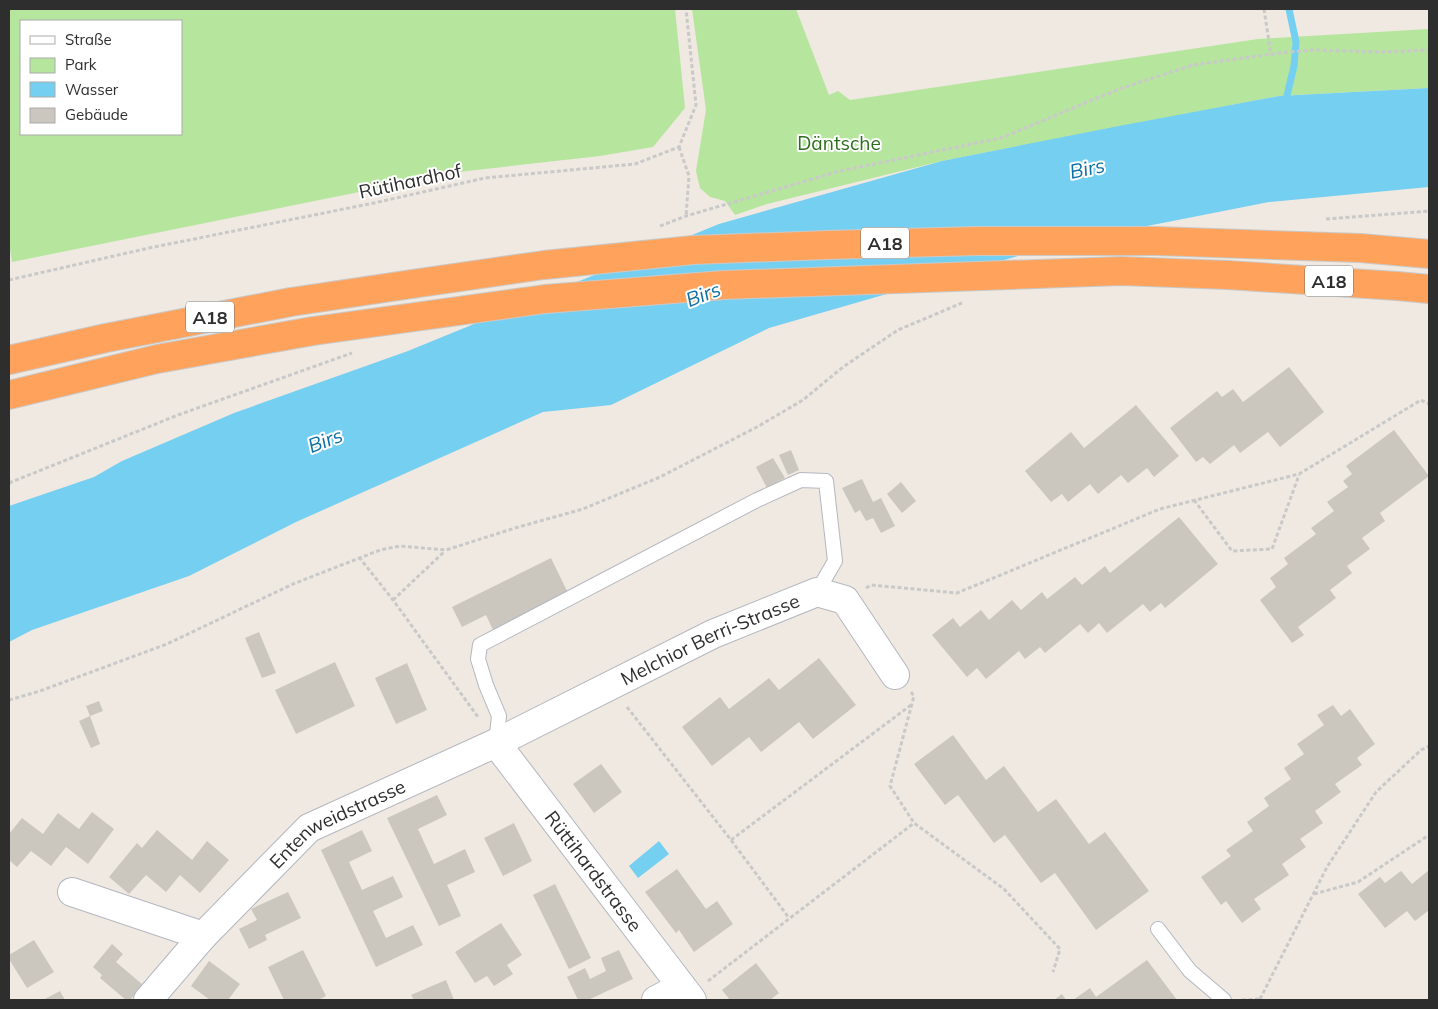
<svg xmlns="http://www.w3.org/2000/svg" width="1438" height="1009" viewBox="0 0 1438 1009" font-family="Mulish,sans-serif">
<rect width="100%" height="100%" fill="#efe9e1"/>
<g fill="#b6e59e" fill-rule="evenodd">
<path d="M9,9H675L685,108L653,147L600,156L458,172L12,262L9,243ZM21,21H181V134H21Z"/>
<path d="M692,9H796L829,95L838,91L850,100L1258,39L1429,29V88L1279,96L942,161L767,204L735,215L725,201L710,197L700,188L696,171L706,110Z"/>
</g>
<g fill="#75cff0">
<path d="M1429,88V187L1269,202L1066,242L769,328L611,405L543,412L296,522L189,576L32,630L9,642V506L94,477L122,461L234,413L408,351L719,224L942,161L1119,126L1279,96Z"/>
<path d="M659,841L669,854L638,878L629,866Z"/>
</g>
<g fill="none" stroke-linecap="round" stroke-linejoin="round">
<path stroke="#75cff0" stroke-width="7" d="M1285,104L1294,66L1296,42L1289,9"/>
</g>
<g fill="#cbc7bf">
<path d="M1289,367L1324,412L1280,447L1268,432L1240,453L1234,445L1210,464L1203,457L1196,462L1170,428L1217,391L1222,397L1233,389L1243,402Z"/>
<path d="M1136,405L1179,456L1154,477L1147,468L1128,483L1121,475L1098,494L1090,484L1068,502L1062,494L1051,502L1025,471L1071,432L1084,448Z"/>
<path d="M1394,430L1429,476L1380,513L1385,521L1362,538L1370,549L1347,566L1352,573L1330,590L1336,598L1298,627L1304,635L1292,643L1260,600L1276,587L1270,578L1288,564L1284,558L1316,534L1311,528L1334,511L1327,502L1348,487L1343,481L1352,474L1346,466Z"/>
<path d="M791,450L799,470L788,475L779,455Z"/>
<path d="M773,458L785,478L767,488L756,467Z"/>
<path d="M862,479L873,502L881,498L895,526L881,533L873,518L866,521L860,510L855,513L842,488Z"/>
<path d="M901,482L916,501L902,513L887,494Z"/>
<path d="M1179,517L1218,564L1165,608L1161,603L1150,612L1143,604L1107,633L1099,623L1088,633L1080,624L1045,653L1040,647L1025,659L1019,651L986,679L977,668L967,677L932,635L953,618L960,627L981,610L989,620L1012,600L1021,610L1042,592L1047,599L1075,577L1082,585L1105,566L1110,573Z"/>
<path d="M551,558L569,595L494,632L486,615L462,627L452,607Z"/>
<path d="M259,632L276,673L262,678L245,638Z"/>
<path d="M819,658L856,705L813,739L799,722L761,752L749,737L712,766L682,727L720,697L729,709L769,678L779,690Z"/>
<path d="M335,662L355,706L296,734L275,690Z"/>
<path d="M407,663L427,710L396,724L375,678Z"/>
<path d="M99,701L103,711L90,716L86,706Z"/>
<path d="M1333,705L1341,716L1350,709L1375,744L1357,758L1362,765L1335,784L1341,792L1315,811L1323,823L1300,839L1306,847L1282,864L1289,875L1254,899L1261,909L1242,923L1226,901L1221,905L1201,877L1231,856L1226,850L1253,831L1247,822L1269,806L1264,798L1291,779L1284,768L1304,754L1297,744L1324,725L1317,715Z"/>
<path d="M90,716L100,744L91,748L79,721Z"/>
<path d="M953,735L986,780L1004,766L1038,812L1056,799L1089,844L1105,832L1149,891L1096,930L1055,873L1041,883L1005,835L994,843L958,795L945,805L914,764Z"/>
<path d="M601,764L622,792L594,813L573,784Z"/>
<path d="M437,795L447,815L418,829L434,864L465,849L475,872L447,885L461,916L439,926L387,818Z"/>
<path d="M92,812L114,829L88,864L66,847L51,866L31,851L17,867L9,860V834L22,818L43,834L58,813L79,829Z"/>
<path d="M514,823L532,861L503,876L484,838Z"/>
<path d="M157,830L192,860L207,841L229,860L200,893L180,875L166,892L146,875L129,894L109,877L137,843L142,848Z"/>
<path d="M362,830L372,851L349,862L362,890L393,876L403,897L373,911L386,938L413,925L423,945L376,967L321,850Z"/>
<path d="M677,869L706,909L717,901L733,924L694,952L679,930L676,933L645,892Z"/>
<path d="M1429,870V910L1415,921L1407,911L1385,928L1358,894L1380,877L1385,883L1401,871L1412,884Z"/>
<path d="M555,884L591,958L569,969L533,895Z"/>
<path d="M288,892L301,918L265,935L267,940L249,949L239,929L257,920L251,909Z"/>
<path d="M501,923L522,955L507,965L513,974L494,986L487,976L475,983L455,952Z"/>
<path d="M34,940L54,972L27,988L9,959V955Z"/>
<path d="M112,944L123,954L116,962L143,985L130,1000H126L100,978L102,975L93,967Z"/>
<path d="M303,950L326,996L318,1000H284L268,967Z"/>
<path d="M619,950L633,979L588,1000H578L567,977L585,968L590,979L606,971L601,958Z"/>
<path d="M1147,960L1177,1000H1073L1090,988L1096,997Z"/>
<path d="M209,961L240,984L228,1000H210L191,986Z"/>
<path d="M756,963L779,993L770,1000H730L722,990Z"/>
<path d="M446,980L454,1000H414L411,995Z"/>
<path d="M60,991L65,1000H43Z"/>
<path d="M1062,994L1066,1000H1054Z"/>
</g>
<g fill="none" stroke-linecap="round" stroke-linejoin="round">
<defs>
<g id="service">
<path d="M496,743L499,716L486,685L478,659L480,645L757,500L801,480L826,481L835,561L817,592"/>
<path d="M1158,929L1190,971L1224,1000"/>
</g>
<g id="minor">
<path id="s1" d="M496,743L692,1000"/>
<path d="M72,892L203,936"/>
<path id="s2" d="M148,1000L203,936L309,828L496,743L713,634L817,592L845,600L895,675"/>
<path d="M656,1000L681,987"/>
</g>
<g id="motorway">
<path d="M1360,248L1429,254"/>
<path d="M1228,275L1397,286L1429,289"/>
<path d="M9,360L106,338L291,302L412,284"/>
<path d="M9,395L157,359L313,331"/>
</g>
</defs>
<use href="#service" stroke="#b4b7c1" stroke-width="16"/>
<use href="#minor" stroke="#b4b7c1" stroke-width="30"/>
<use href="#motorway" stroke="#c9c9c9" stroke-width="30"/>
<g stroke="#c9c9c9" stroke-width="3" stroke-dasharray="4 2.5" stroke-linecap="butt">
<path d="M1264,9L1271,55"/>
<path d="M679,147L689,176L686,216"/>
<path d="M1326,219L1429,211"/>
<path d="M660,226L686,216L840,171L1001,138L1119,89L1193,65L1287,52L1314,50L1380,52L1429,50"/>
<path d="M9,280L149,248L374,203L485,178L635,164L679,147L696,105L686,9"/>
<path d="M9,483L178,415L352,353"/>
<path d="M1194,500L1232,551L1272,549L1299,475"/>
<path d="M359,557L393,600L478,717"/>
<path d="M866,588L871,585L957,593L1160,509L1299,474L1421,400L1429,404"/>
<path d="M393,600L445,551"/>
<path d="M911,692L914,696L890,786L914,823L1004,889L1060,949L1053,972"/>
<path d="M9,700L40,691L167,644L293,584L380,550L400,546L446,550L515,528L583,509L660,477L757,427L803,400L843,367L898,330L962,303"/>
<path d="M627,707L731,840L789,918"/>
<path d="M731,840L911,705"/>
<path d="M1314,894L1358,882L1429,835"/>
<path d="M708,981L914,823"/>
<path d="M1260,999L1327,867L1376,792L1421,750L1429,746"/>
<path d="M1242,1000L1260,999L1262,1000"/>
</g>
<use href="#service" stroke="#fff" stroke-width="14"/>
<use href="#minor" stroke="#fff" stroke-width="28"/>
<use href="#motorway" stroke="#ffa35c" stroke-width="28"/>
<defs>
<g id="motorway-bridge">
<path d="M412,284L544,265L693,250L827,245L977,241H1157L1360,248"/>
<path d="M313,331L545,299L724,285L1121,271L1228,275"/>
</g>
</defs>
<use href="#motorway-bridge" stroke="#c9c9c9" stroke-width="30" stroke-linecap="butt"/>
<use href="#motorway-bridge" stroke="#ffa35c" stroke-width="28"/>
</g>
<g text-anchor="middle" dominant-baseline="central" stroke-width="4" stroke-linejoin="round" paint-order="stroke">
<g fill="#fff" stroke="#6d6d6d" stroke-width="1">
<rect x="861" y="227.5" width="48" height="31" rx="4"/>
<rect x="1305" y="265.5" width="48" height="31" rx="4"/>
<rect x="186" y="301.5" width="48" height="31" rx="4"/>
</g>
<g font-size="18" font-weight="bold" fill="#2e2e2e">
<text x="885" y="243">A18</text>
<text x="1329" y="281">A18</text>
<text x="210" y="317">A18</text>
</g>
<g font-size="19" fill="#2c6e1b" stroke="#fff">
<text x="839" y="143">Däntsche</text>
</g>
<g font-size="19" fill="#2e2e2e" stroke="#fff">
<text transform="translate(410 181) rotate(-12)">Rütihardhof</text>
<text stroke="none"><textPath href="#s2" startOffset="679">Melchior Berri-Strasse</textPath></text>
<text stroke="none"><textPath href="#s2" startOffset="262">Entenweidstrasse</textPath></text>
<text stroke="none"><textPath href="#s1" startOffset="161">Rüttihardstrasse</textPath></text>
</g>
<g font-size="20" font-style="italic" fill="#0d6fa3" stroke="#fff">
<text transform="translate(1087 168) rotate(-12)">Birs</text>
<text transform="translate(703 294) rotate(-21)">Birs</text>
<text transform="translate(325 440) rotate(-21)">Birs</text>
</g>
</g>
<rect width="1438" height="1009" fill="none" stroke="#2e2e2e" stroke-width="20"/>
<rect x="20" y="20" width="162" height="115" fill="#ffffff" stroke="#ababab"/>
<rect x="30" y="36" width="25" height="8" fill="#ffffff" stroke="#ababab"/>
<text x="65" y="45" font-size="15" fill="#2e2e2e">Straße</text>
<rect x="30" y="58" width="25" height="15" fill="#b6e59e" stroke="#ababab"/>
<text x="65" y="70" font-size="15" fill="#2e2e2e">Park</text>
<rect x="30" y="82" width="25" height="15" fill="#75cff0" stroke="#ababab"/>
<text x="65" y="95" font-size="15" fill="#2e2e2e">Wasser</text>
<rect x="30" y="108" width="25" height="15" fill="#cbc7bf" stroke="#ababab"/>
<text x="65" y="120" font-size="15" fill="#2e2e2e">Gebäude</text>
</svg>
